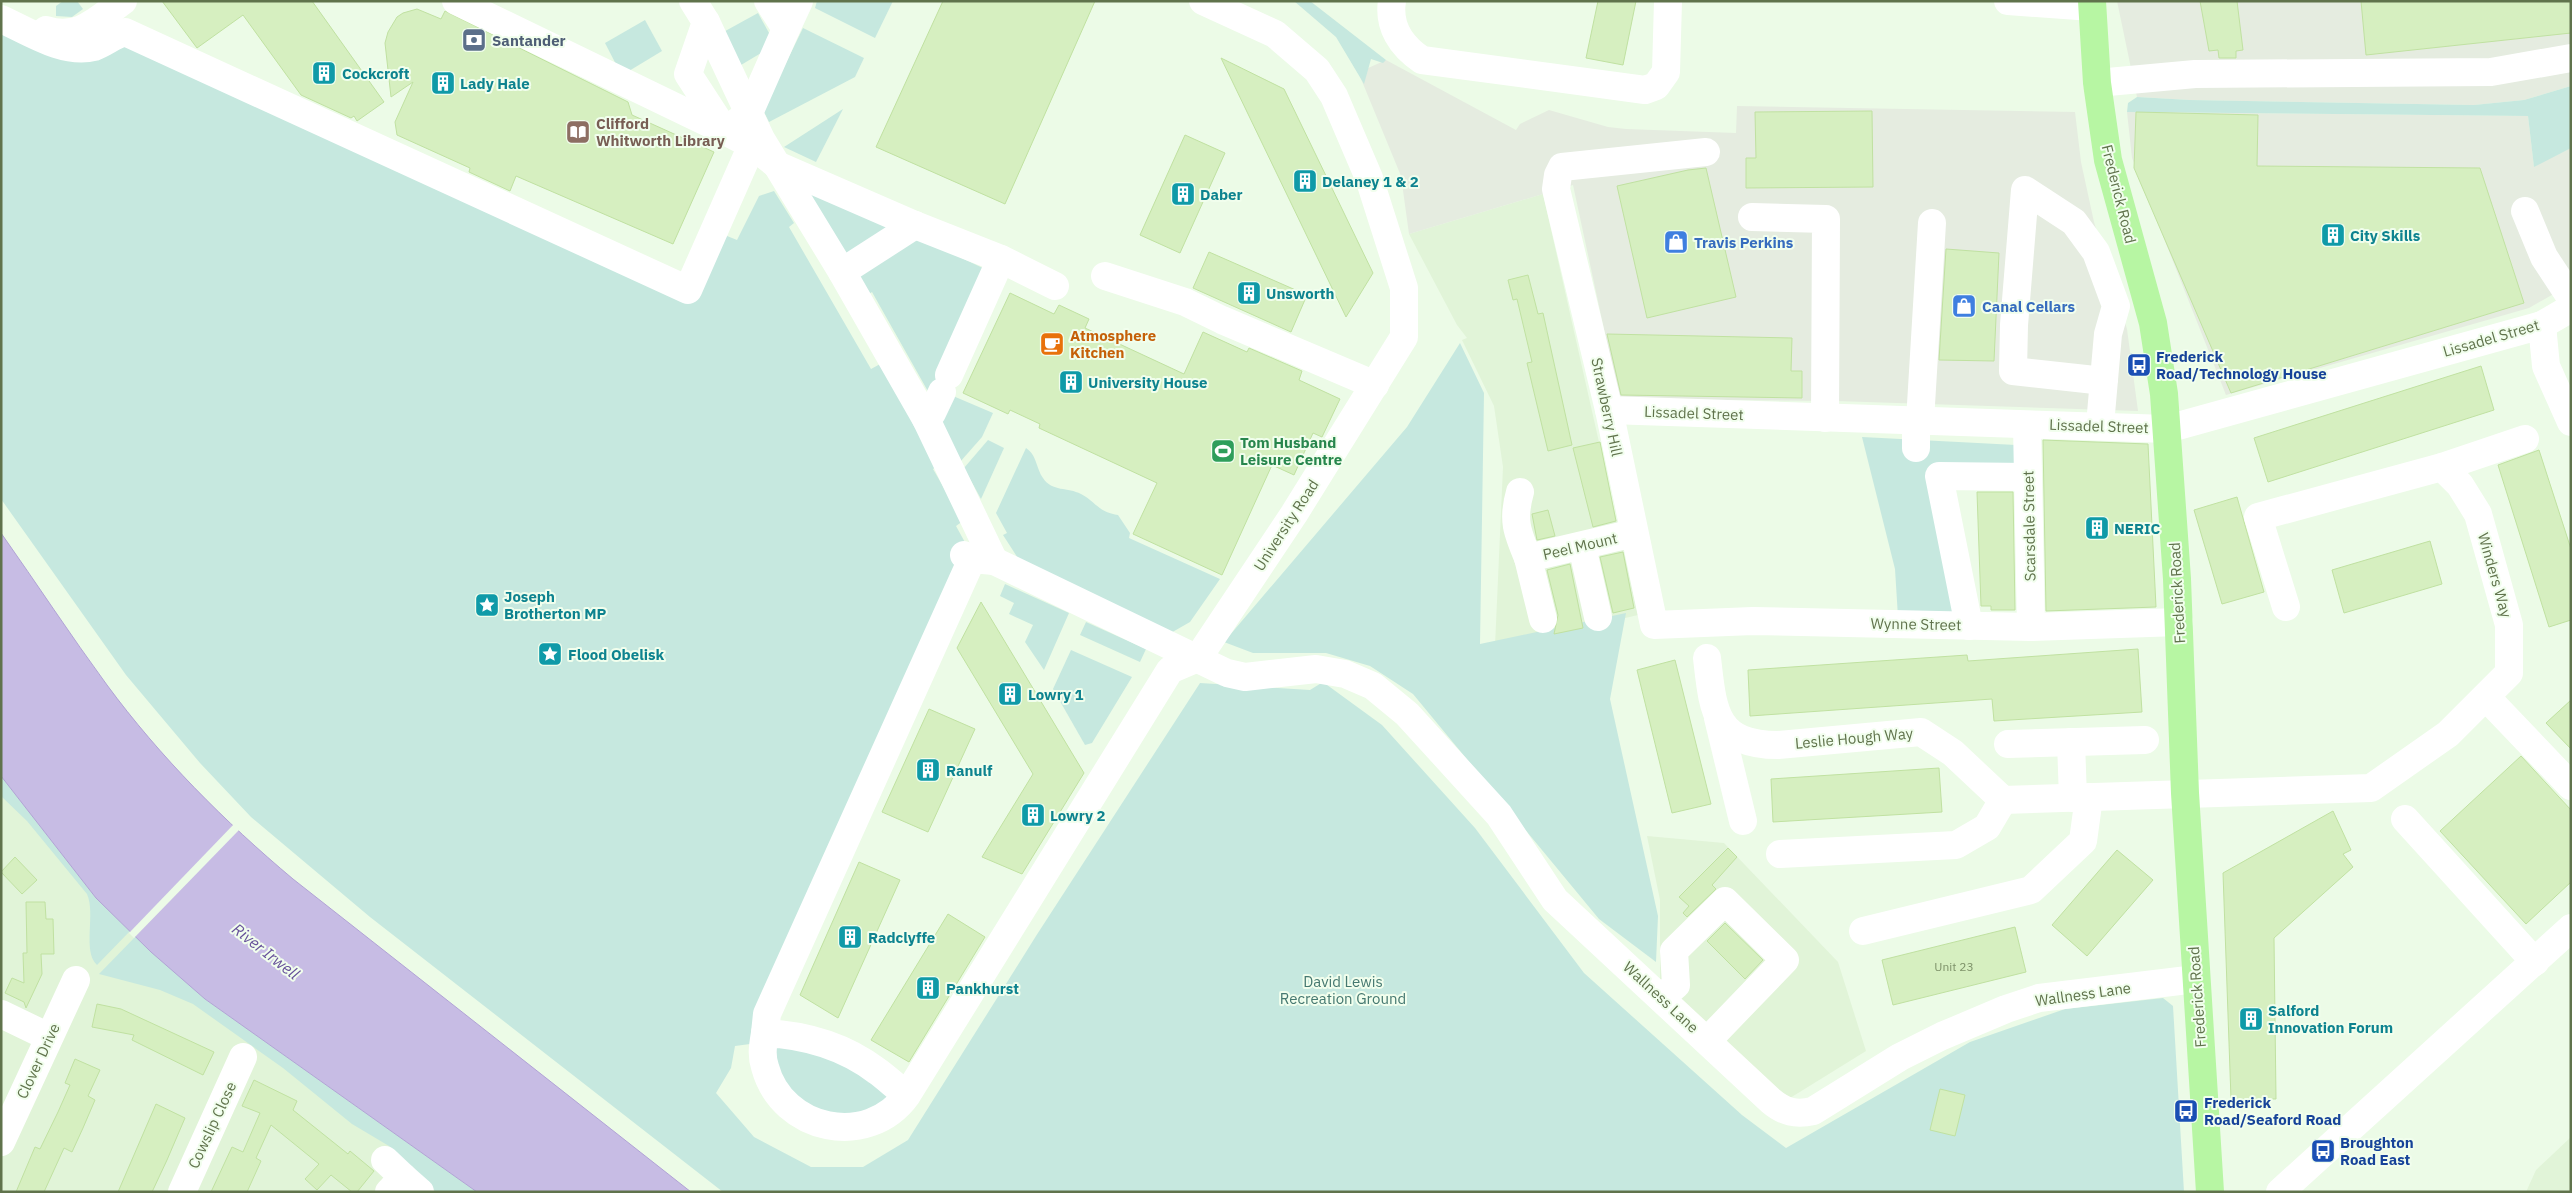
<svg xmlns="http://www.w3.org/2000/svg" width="2572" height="1193" viewBox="0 0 2572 1193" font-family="'IBM Plex Sans',sans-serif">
<rect width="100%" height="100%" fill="#ecfbe7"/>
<g fill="#e1f4d8">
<path d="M1543,194L1638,615L1540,638L1495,646L1503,467L1494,406L1462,340L1467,338L1457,325L1409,234Z"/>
<path d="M1,776L96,898L151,952L205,999L477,1192H1Z"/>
<path d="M1647,836L1724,843L1838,962L1866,1051L1782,1103L1660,984V900Z"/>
<path d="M2571,1137V1192H2526L2536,1170Z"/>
</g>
<g fill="#e5ece0">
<path d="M2117,1H2571V86L2524,100L2474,105L2190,100L2137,97Z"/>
<path d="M1386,60L1516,130L1520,124L1549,110L1608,127L1626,129L1736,133L1737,106L2075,112L2081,162L2094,222L2127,329L2138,411L1836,401L1619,399L1573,185L1409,234L1401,176L1359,74L1366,69Z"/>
<path d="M2127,112L2528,116L2534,166L2571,148V284L2529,308L2226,395L2132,158Z"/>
</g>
<g fill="#c6e8df">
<path d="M63,1H77L83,9L72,17L56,16V6Z"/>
<path d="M817,1H893L875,38L815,8Z"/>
<path d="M1294,1H1310L1386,60L1383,63L1371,59L1364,84L1336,37Z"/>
<path d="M758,13L774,42L773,46L736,68L718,35Z"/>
<path d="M645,20L662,51L624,74L620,72L605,43Z"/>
<path d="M1,28L122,38L688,295L717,232L737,240L759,196L774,191L794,223L789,227L871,369L882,363L939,465L933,469L963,521L956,526L967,546L750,1044L735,1046L731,1068L716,1093L754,1137L811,1167H863L908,1140L1036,936L1200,683L1310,690L1323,682L1382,725L1475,828L1584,973L1742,1115L1786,1148L1970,1042L2065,1009L2163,998L2173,1006L2184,1192H723L370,917L251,817L200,763L126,675L1,499Z"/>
<path d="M803,28L864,58L855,77L769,122L763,110Z"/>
<path d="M2571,86V148L2534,167L2528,116L2127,112L2128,103L2137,97L2190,100L2474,105L2524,100Z"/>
<path d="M843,109L816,162L784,147Z"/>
<path d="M801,189L899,229L849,260Z"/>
<path d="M913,235L987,270L934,402L872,292L867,295L854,271Z"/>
<path d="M1460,343L1484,393L1480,644L1626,613L1610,699L1658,916L1656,962L1599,919L1413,694L1370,666L1326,653H1253L1224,642L1407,427Z"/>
<path d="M946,393L993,413L982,437L960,462L936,417Z"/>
<path d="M1862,437L2016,445L2018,469L1931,471L1959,618L1898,617L1895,569Z"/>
<path d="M988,440L1004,448L981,499L964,468Z"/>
<path d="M1026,448C1037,455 1036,468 1043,478C1052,492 1068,487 1081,494C1096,502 1098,512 1118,515L1130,533L1129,538L1220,579L1190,622L1169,634L1021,563L1003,535L1007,533L996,513Z"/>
<path d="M1005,584L1069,613L1044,670L1025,642L1033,625L1009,614L1014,603L1000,596Z"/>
<path d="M1086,622L1146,649L1140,662L1080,635Z"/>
<path d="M1071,650L1132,677L1092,743L1085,745L1053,689Z"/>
<path d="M1,776L96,898L130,931L97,965C82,951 96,914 87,894L27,821L1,796Z"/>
<path d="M136,936L205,999L477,1192L435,1191L389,1146L352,1124L283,1068L193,1004L160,990L99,974Z"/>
<path d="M778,1039L838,1055L888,1094L887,1104L878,1112L814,1118L772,1071Z"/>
</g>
<path fill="#c7bce4" stroke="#b1a3d5" d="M1,533C37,584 71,636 107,685C160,757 225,822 293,879L691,1192H477L205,999L151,952L96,898L1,776Z"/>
<path fill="#ecfbe7" d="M234,824L239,830L134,938L129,933Z"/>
<g fill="#d6efc0" stroke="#c0e1a1">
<path d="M162,1H312L384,102L357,121L354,116L351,118L301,95L243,15L197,48Z"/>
<path d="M943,1H1095L1005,204L876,147Z"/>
<path d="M1598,1H1636L1623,65L1586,58Z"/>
<path d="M2200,1H2237L2243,50L2236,51V58H2219L2218,50L2209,51Z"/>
<path d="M2361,1H2571V33L2366,55Z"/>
<path d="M417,9L441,19L445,11L628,102L632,115L714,152L673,244L516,176L510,191L469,172L470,168L397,135L395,122L413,82L391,97L385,43L388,32L397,17L403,13Z"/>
<path d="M1221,58L1284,89L1373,273L1346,317Z"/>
<path d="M1872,111L1873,187L1746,188V158H1756L1755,112Z"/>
<path d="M2136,112L2258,115L2257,166L2480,168L2524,303L2231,393L2134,168Z"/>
<path d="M1185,135L1225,153L1180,253L1140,235Z"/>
<path d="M1706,168L1736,297L1647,318L1617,186L1688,170Z"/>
<path d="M1946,249L1999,253L1994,361L1939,360Z"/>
<path d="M1209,252L1307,295L1291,332L1193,288Z"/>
<path d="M1528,275L1538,314L1543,313L1572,445L1548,451L1527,363L1532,362L1517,299L1513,300L1508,280Z"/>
<path d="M1010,293L1054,314L1059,305L1089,319L1085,328L1184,374L1203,332L1247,352L1249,348L1302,371L1299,380L1340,399L1322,437L1313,433L1294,475L1272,465L1222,575L1133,534L1157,483L1039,428L1040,424L1010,410L1008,414L963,393Z"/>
<path d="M1607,334L1792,338L1791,371H1802V398L1621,395Z"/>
<path d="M2481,366L2494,410L2268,482L2254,438Z"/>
<path d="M2043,440L2148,444L2156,607L2046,611Z"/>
<path d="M1600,442L1616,521L1593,527L1573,448Z"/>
<path d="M2539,450L2571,549V620L2549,627L2498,465Z"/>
<path d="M1977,492H2013L2015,610H1991V606H1981Z"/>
<path d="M2237,497L2264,592L2222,604L2194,510Z"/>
<path d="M1548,510L1555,536L1537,540L1532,514Z"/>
<path d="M2430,541L2442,584L2344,613L2332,570Z"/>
<path d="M1623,552L1634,608L1613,613L1600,557Z"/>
<path d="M1570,564L1583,628L1554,634L1558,615L1547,570Z"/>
<path d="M981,602L1084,773L1022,874L982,857L1033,774L957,648Z"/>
<path d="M2138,649L2142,712L1994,721L1992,699L1750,716L1748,670L1967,655L1968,661Z"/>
<path d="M1675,660L1711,804L1672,813L1637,670Z"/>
<path d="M2571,700V749L2546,723Z"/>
<path d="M929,709L975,729L928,832L882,812Z"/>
<path d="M2521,756L2571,810V882L2526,924L2440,831Z"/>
<path d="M1939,768L1942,812L1773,822L1771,779Z"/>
<path d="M2333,811L2351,850L2343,854L2353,867L2274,938L2276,1099H2231L2223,873Z"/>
<path d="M1728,848L1737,857L1712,885L1716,889L1687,917L1683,913L1689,906L1679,897Z"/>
<path d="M2117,850L2153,880L2087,956L2052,925Z"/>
<path d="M15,857L37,880L22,894L1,872Z"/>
<path d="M859,862L900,880L838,1018L800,995Z"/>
<path d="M26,902H45L46,919H53L54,954H41L42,974L26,1008L24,1002L5,993L12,978L24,983L23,953H27Z"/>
<path d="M948,914L985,937L909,1062L871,1040Z"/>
<path d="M1725,923L1763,960L1745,979L1707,941Z"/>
<path d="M2015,927L2026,972L1893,1005L1882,960Z"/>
<path d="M97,1004L121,1009L214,1052L203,1075L132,1040L134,1035L92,1027Z"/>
<path d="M75,1059L100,1070L88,1096L95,1100L83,1128L72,1152L64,1148L44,1192H16L35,1147L40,1149L58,1112L70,1085L65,1083Z"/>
<path d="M254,1080L297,1101L293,1110L348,1154L350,1151L374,1171L357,1192H352L331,1175L317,1190L305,1179L319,1164L271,1125L256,1158L261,1161L247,1192H211L232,1147L243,1152L260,1113L242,1106Z"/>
<path d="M1940,1089L1965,1095L1955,1136L1930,1130Z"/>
<path d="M156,1104L185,1118L167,1160L152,1192H118Z"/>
</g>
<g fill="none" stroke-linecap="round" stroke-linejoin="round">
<g stroke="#fff" stroke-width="28">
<path d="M456,1L725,131L752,145L777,165L915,225L1001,259L1055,286"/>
<path d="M693,1L706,22L688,74L725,131L749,113L786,29L768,1"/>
<path d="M1392,1C1388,26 1401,46 1422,60L1645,90L1656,86L1666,72L1668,1"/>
<path d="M2008,1L2092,7"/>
<path d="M1,19C28,31 64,55 94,47C105,43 114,35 125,32L688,290L752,145"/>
<path d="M706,22L761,139L842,272L926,419L994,561"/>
<path d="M786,29L799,1"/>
<path d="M46,30C78,41 98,19 123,1"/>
<path d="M2097,83L2195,74L2491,72L2571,58"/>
<path d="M1706,152L1562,167L1558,175L1556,189L1609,410L1654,625L1753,621L2031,627L2179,622"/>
<path d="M2525,211L2544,257L2571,298"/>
<path d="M1752,217L1826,219L1825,418"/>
<path d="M842,272L915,225"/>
<path d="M1105,276L1185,302L1222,320L1375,385"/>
<path d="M2542,325L2546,366L2571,422"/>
<path d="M949,375L1001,259"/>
<path d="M1609,410L2167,429L2542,325L2571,308"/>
<path d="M926,419L932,413L942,392"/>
<path d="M1920,421L1932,223"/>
<path d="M2027,425L2031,627"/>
<path d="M2100,425L2108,334L2116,306L2096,252L2074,222L2025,190L2014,325L2013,371L2104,381"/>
<path d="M1916,448V421"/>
<path d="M2442,467L2525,439"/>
<path d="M1520,492C1512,520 1517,532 1528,558"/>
<path d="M1582,546L1598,617"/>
<path d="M964,555L972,559L994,561L1227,673L1245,677L1316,669L1345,674L1373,686L1407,714L1499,815L1555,900L1771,1101C1784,1112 1796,1115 1813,1111L1900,1057L1942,1036L2006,1009L2039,998L2196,979"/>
<path d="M1543,619L1528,558L1634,533"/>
<path d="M1969,626L1939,476L2028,477"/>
<path d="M1198,658L1294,514L1404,337V288L1369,178L1334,96L1317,70L1275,34L1203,1"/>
<path d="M1707,658C1713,710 1714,745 1778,745L1921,732L1953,753L2003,800L2371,788L2448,734L2509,673V625L2478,514L2460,485L2442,467L2258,517L2286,607"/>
<path d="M2486,697L2571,786"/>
<path d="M1718,718L1743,821"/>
<path d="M2071,742L2073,798"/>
<path d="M2008,744L2145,740"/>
<path d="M2405,819L2535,962"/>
<path d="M1780,854L1956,845L1987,827L2003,800"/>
<path d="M1863,931L2031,890L2083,841L2089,797"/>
<path d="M1661,998L1676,985L1674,951L1725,901L1785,960L1707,1041"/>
<path d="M1,1014L49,1037"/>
<path d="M765,1033L767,1014L972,559"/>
<path d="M907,1095C897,1088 887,1078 877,1071C844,1046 806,1035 765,1033C763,1045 761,1055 765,1067C782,1131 868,1149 907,1095L1170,670L1198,658"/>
<path d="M1,1142L76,980"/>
<path d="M385,1160L403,1177"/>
<path d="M182,1192L243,1057"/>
<path d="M389,1192L403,1177L420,1192"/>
<path d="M2280,1192L2571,928"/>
</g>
<path stroke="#b7f6a3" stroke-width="28" d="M2092,1L2097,83L2108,160L2153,323L2164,394L2177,579L2185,793L2210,1192"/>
</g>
<defs>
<symbol id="bank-square" viewBox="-11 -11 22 22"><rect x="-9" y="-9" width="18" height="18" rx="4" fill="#5c6f8a" stroke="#f1feed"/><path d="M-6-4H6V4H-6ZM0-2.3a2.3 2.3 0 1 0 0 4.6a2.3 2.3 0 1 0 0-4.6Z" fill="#fff"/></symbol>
<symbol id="building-square" viewBox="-11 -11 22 22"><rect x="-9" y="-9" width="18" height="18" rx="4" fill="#0f9aa8" stroke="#f1feed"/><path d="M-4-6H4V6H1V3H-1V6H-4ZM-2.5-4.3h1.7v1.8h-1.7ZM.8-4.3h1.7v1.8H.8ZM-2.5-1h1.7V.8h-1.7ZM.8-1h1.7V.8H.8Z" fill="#fff"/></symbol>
<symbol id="library-square" viewBox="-11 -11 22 22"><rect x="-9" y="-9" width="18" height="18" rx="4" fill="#8d6e63" stroke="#f1feed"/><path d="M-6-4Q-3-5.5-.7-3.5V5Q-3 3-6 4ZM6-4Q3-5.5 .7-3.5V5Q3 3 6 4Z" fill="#fff"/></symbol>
<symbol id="shop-square" viewBox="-11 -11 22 22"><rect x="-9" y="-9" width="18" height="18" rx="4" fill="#3f7fe0" stroke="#f1feed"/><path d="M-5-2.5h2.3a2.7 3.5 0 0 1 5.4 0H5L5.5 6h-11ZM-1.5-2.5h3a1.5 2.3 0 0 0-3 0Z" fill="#fff"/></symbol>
<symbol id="cafe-square" viewBox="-11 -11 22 22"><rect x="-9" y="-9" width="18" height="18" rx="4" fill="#e8710a" stroke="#f1feed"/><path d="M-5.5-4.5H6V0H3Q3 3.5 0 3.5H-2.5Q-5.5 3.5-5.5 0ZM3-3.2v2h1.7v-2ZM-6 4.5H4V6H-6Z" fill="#fff"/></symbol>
<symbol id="bus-square" viewBox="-11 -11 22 22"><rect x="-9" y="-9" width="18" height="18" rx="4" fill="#1a4fb4" stroke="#f1feed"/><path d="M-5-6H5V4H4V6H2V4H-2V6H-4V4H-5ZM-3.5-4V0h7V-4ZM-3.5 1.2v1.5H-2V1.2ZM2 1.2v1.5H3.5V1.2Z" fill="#fff"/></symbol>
<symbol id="stadium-square" viewBox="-11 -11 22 22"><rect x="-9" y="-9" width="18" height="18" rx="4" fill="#2e9e5b" stroke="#f1feed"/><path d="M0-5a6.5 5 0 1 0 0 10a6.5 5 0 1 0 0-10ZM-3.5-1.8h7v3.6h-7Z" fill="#fff"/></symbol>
<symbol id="sight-square" viewBox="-11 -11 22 22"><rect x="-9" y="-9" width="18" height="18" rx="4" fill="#0f9aa8" stroke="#f1feed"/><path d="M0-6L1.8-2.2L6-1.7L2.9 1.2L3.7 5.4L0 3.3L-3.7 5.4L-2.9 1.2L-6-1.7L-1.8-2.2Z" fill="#fff"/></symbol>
</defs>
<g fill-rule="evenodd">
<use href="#bank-square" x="460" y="26" width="28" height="28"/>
<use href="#building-square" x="310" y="59" width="28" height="28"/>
<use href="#building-square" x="429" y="69" width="28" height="28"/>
<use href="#library-square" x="564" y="118" width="28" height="28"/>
<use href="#building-square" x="1291" y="167" width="28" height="28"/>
<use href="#building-square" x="1169" y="180" width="28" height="28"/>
<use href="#building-square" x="2319" y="221" width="28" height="28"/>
<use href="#shop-square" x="1662" y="228" width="28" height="28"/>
<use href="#building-square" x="1235" y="279" width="28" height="28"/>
<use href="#shop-square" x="1950" y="292" width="28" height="28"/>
<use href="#cafe-square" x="1038" y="330" width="28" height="28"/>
<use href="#bus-square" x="2125" y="351" width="28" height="28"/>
<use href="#building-square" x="1057" y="368" width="28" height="28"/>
<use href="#stadium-square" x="1209" y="437" width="28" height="28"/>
<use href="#building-square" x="2083" y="514" width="28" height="28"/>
<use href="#sight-square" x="473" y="591" width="28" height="28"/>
<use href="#sight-square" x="536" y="640" width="28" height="28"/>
<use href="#building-square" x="996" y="680" width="28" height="28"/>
<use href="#building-square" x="914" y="756" width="28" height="28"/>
<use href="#building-square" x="1019" y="801" width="28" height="28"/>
<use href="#building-square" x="836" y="923" width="28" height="28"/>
<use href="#building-square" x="914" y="974" width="28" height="28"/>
<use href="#building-square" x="2237" y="1005" width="28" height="28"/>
<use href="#bus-square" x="2172" y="1097" width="28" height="28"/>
<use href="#bus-square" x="2309" y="1137" width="28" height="28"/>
</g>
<g text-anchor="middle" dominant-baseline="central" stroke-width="4" stroke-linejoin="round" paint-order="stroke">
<g font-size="12" fill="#7e9269">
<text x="1954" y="966">Unit 23</text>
</g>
<g font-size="15" font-weight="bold" fill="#4e5e75" stroke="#f1feed" text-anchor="start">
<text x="492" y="40">Santander</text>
</g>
<g font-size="15" font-weight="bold" fill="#0d838f" stroke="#f1feed" text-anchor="start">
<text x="342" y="73">Cockcroft</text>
<text x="460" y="83">Lady Hale</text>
<text x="1322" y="181">Delaney 1 &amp; 2</text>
<text x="1200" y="194">Daber</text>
<text x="2350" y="235">City Skills</text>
<text x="1266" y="293">Unsworth</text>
<text x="1088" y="382">University House</text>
<text x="2114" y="528">NERIC</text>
<text x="504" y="596">Joseph<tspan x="504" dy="17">Brotherton MP</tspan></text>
<text x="568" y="654">Flood Obelisk</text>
<text x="1028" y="694">Lowry 1</text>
<text x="946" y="770">Ranulf</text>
<text x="1050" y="815">Lowry 2</text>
<text x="868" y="937">Radclyffe</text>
<text x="946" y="988">Pankhurst</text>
<text x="2268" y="1010">Salford<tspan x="2268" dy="17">Innovation Forum</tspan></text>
</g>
<g font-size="15" font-weight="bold" fill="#785e54" stroke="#f1feed" text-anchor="start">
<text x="596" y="123">Clifford<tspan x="596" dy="17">Whitworth Library</tspan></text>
</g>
<g font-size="15" fill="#60734c" stroke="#f1feed">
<text transform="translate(2119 194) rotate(76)">Frederick Road</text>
<text transform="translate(2491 338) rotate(-16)">Lissadel Street</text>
<text transform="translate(1607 407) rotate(78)">Strawberry Hill</text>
<text transform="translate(1694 413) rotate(2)">Lissadel Street</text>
<text transform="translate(2099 426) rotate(2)">Lissadel Street</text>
<text transform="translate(1286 525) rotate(-57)">University Road</text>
<text transform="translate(2029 526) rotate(-91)">Scarsdale Street</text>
<text transform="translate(1580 546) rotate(-13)">Peel Mount</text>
<text transform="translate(2495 575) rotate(74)">Winders Way</text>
<text transform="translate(2177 593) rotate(-93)">Frederick Road</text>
<text transform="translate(1916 624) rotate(1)">Wynne Street</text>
<text transform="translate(1854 738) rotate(-5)">Leslie Hough Way</text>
<text transform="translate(2083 994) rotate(-8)">Wallness Lane</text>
<text transform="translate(1661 997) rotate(43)">Wallness Lane</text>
<text transform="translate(2197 997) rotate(-94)">Frederick Road</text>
<text transform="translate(38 1061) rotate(-65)">Clover Drive</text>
<text transform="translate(212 1125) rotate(-65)">Cowslip Close</text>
</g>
<g font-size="15" font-weight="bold" fill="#366cbe" stroke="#f1feed" text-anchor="start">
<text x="1694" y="242">Travis Perkins</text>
<text x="1982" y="306">Canal Cellars</text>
</g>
<g font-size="15" font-weight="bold" fill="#c56008" stroke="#f1feed" text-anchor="start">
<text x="1070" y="335">Atmosphere<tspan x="1070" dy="17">Kitchen</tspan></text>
</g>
<g font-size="15" font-weight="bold" fill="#164399" stroke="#f1feed" text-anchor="start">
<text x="2156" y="356">Frederick<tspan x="2156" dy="17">Road/Technology House</tspan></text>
<text x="2204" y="1102">Frederick<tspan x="2204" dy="17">Road/Seaford Road</tspan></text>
<text x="2340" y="1142">Broughton<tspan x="2340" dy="17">Road East</tspan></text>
</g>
<g font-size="15" font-weight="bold" fill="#27864d" stroke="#f1feed" text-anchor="start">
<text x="1240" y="442">Tom Husband<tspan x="1240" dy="17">Leisure Centre</tspan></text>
</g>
<g font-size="15" fill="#457870" stroke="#f1feed">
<text x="1343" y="981">David Lewis<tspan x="1343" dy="17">Recreation Ground</tspan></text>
</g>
<g font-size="16" font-style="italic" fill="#67519a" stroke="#f1feed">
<text transform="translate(266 951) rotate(38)">River Irwell</text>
</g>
</g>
<rect width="2572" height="1193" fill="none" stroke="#60734c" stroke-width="5"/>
</svg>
